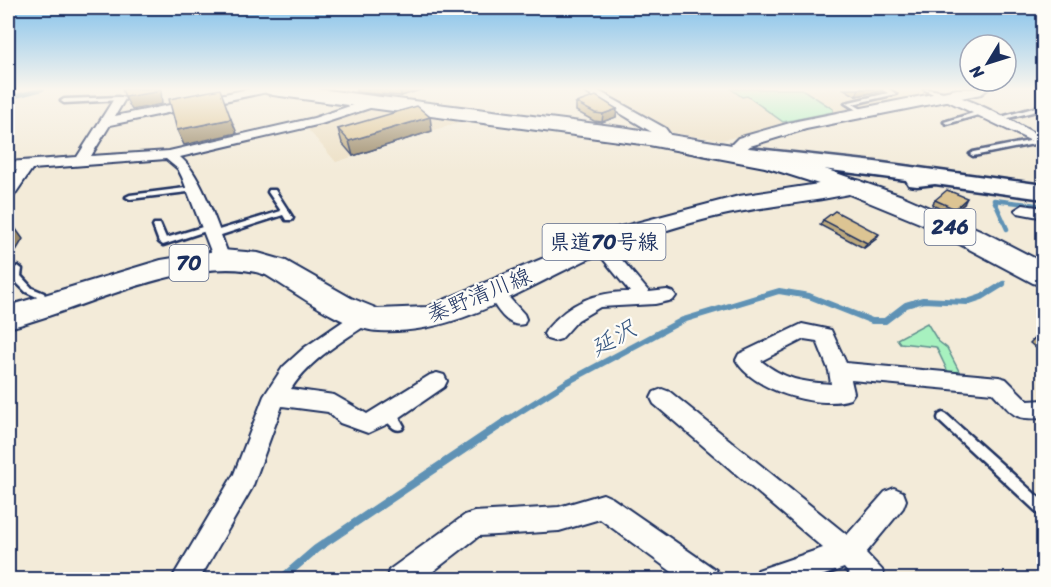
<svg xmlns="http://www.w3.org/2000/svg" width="1051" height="587" viewBox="0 0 1051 587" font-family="Sriracha,'Klee One',sans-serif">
<rect width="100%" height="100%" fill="#f3ebd9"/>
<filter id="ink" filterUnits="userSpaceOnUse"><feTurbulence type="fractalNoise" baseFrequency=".0167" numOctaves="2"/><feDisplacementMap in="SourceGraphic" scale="12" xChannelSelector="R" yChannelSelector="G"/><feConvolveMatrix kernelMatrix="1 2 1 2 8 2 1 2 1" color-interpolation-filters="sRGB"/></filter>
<g filter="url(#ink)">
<g fill="#ecdfc4">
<path d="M591,89H923L931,95L872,107H850L844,112L722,140L673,133Z"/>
<path d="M368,109L459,122L336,162L305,126Z"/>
</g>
<g fill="#a7f1bf" stroke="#61908e" stroke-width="1.5">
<path d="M731,89H802L833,109V112L783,122L747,96L742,97Z"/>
<path d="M927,323L938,341L947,348L961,375L949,374L936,347L900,343L897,339Z"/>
</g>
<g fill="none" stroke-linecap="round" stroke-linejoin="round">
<path stroke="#5f92b5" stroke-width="4" d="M8,98L43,89"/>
<g stroke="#5f92b5" stroke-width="4.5">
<path d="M1007,229L994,200L1044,206"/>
<path d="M1000,285L1004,283"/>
</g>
<path stroke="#5f92b5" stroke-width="6" d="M507,420L567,382L683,320L779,291L809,296L872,321H885L906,305L923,300L967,302L982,297L1003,284"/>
<path stroke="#5f92b5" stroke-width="8" d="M280,580L316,549L509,419"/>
<defs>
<g id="service">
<path d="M881,89H889L896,94L853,104L867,112V114H863L845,103L888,93Z"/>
<path d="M119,97L122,99L121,100L64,103L61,101L64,99Z"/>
<path d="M1044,105V109L997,121L994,119Z"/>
<path d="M983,110L986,112L985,113L947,124L944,122Z"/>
<path d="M1044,138V142L973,156L970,154L973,152Z"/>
<path d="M193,187L197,189L196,191L130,199L126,197L130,195Z"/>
<path d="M269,190H275L293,218L292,220H286L283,215L215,237H209L208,235L209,233L281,211L268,192Z"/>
<path d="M154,224H160L166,238L209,225L213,227L212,229L163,245L159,242L153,226Z"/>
<path d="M18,266L22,269L21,276L32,288L44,293L49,307L47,309H41L37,297L26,292L13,279L12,277L14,269Z"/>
<path d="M388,408C395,411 401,420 404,426L402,429C393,433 386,420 383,413L384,410Z"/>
<path d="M943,413L947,415L1044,502V517L1040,515L939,421L938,418L939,415Z"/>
</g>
<g id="minor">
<path d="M249,89H273L267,92L110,125L91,156L169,151L314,118L371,99H379V105L321,124L180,157C202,174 219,231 230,259L228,263H216L214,259L182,177L178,169L166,159L32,169L13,197L8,198V184L17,170H8V162L77,157L115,97H123L125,99L115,116Z"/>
<path d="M580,89H595L665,128L674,140L667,144L662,143L655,134Z"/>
<path d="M923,89C958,89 1012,122 1044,138V147Z"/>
<path d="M1023,205L1044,208V218L1018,213L1015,210Z"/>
<path d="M599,239L605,240L649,292L667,290L673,292L676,296L673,300L655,304L600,307L578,320L561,339L554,341L547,339L544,334L547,329C570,302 595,292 630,292L591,244L593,240Z"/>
<path d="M494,286L500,288L524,314L526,319L524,324C507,329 497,308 488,296L485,292L488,288Z"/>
<path d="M365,309L372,311L374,316L372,321C343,341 310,359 291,389L334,395L367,414L430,375L437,373L444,375L447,381L444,387L396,420L368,433L340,423L328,412L282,406L252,488L199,580H171L234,474L264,396L283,367L304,348L358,311Z"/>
<path d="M802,324L831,330L846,363L999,377L1006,379L1028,401L1044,400V418C1012,420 1014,415 993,393L851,380L854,393L850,399C819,410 752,390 736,360L739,354ZM804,339L817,341L829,371L831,384C802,382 785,380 761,361Z"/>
<path d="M662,389L670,392L847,535L885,492L894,488L903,492L906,500L903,508L866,553L882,570L885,580H854L844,568L810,580H755L758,570L823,548L654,404L651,398L654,392Z"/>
<path d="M603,494L612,498L716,570L719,580H683L600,519L559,531L479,536L422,580H386L389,570L465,515L474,512L559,507Z"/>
</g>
<path id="tertiary" d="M957,89H988L981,94L806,129L750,146L739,156H727L724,152L738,138L797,121Z"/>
<path id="secondary" d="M740,147L875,162L1044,185V199L935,184L917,186L909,185L906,180L733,157L730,153L733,149Z"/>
<path id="primary" d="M852,179L861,181L864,186L861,191C822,201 782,204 744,211C707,217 669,229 634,241C548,268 472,336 379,331C345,330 295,292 266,275C195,250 80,311 8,328V306L161,260L222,250L258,253L286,261L351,298L378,309L427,307L613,229L739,196Z"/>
<path id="trunk" d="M263,89H318L628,128L732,145L822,168L902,196L980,230L1044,263V286L1033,283L922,224L844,192L765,167L649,145L273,95L266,93Z"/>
</defs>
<use href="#service" stroke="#1b2f5e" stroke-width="5"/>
<use href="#minor" stroke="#1b2f5e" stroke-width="4"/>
<use href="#tertiary" stroke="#1b2f5e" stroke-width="4"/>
<use href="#secondary" stroke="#1b2f5e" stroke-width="5"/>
<use href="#primary" stroke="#1b2f5e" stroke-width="4"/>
<use href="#trunk" stroke="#1b2f5e" stroke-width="4"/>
<use href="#service" fill="#fdfcf7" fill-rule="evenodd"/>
<use href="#minor" fill="#fdfcf7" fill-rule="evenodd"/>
<use href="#tertiary" fill="#fdfcf7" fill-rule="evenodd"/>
<use href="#secondary" fill="#fdfcf7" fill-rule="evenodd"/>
<use href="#primary" fill="#fdfcf7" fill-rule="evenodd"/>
<use href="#trunk" fill="#fdfcf7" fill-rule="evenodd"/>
</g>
<g fill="#bda97e" stroke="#1b2f5e" stroke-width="1.5">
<path d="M356,89H423L401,96L356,92Z"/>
<path d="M844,89H882L881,91L856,96Z"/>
<path d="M576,103L617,109L616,117L602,122L594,121L576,111Z"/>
<path d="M338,129L432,131L353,156L342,143Z"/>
<path d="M935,200L964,204L952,214L932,205Z"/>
<path d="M823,220L876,239L864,248L820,225Z"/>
<path d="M1044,328V355L1030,343Z"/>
</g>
<g fill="#9a8967" stroke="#1b2f5e" stroke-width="1.5">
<path d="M156,89H161L162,104L132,110L125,97Z"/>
<path d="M400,89H423L401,96Z"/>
<path d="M859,89H882L881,91L856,96Z"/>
<path d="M617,109L616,117L602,122L603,114Z"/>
<path d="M430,117L432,131L353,156L349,141Z"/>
<path d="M231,119L237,133L184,145L177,130Z"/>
<path d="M967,198L964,204L952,214L955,209Z"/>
<path d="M13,225L23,239L14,254L8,255V234Z"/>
<path d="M879,234L876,239L864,248L867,243Z"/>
</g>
<g fill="#dcc493" stroke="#1b2f5e" stroke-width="1.5">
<path d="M122,89H156V92L125,97Z"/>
<path d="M220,89L231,119L177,130L169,99Z"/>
<path d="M596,96L617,109L603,114L595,113L576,103Z"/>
<path d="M417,106L430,117L349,141L338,129Z"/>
<path d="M947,190L967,198L955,209L935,200Z"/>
<path d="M835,211L879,234L867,243L823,220Z"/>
<path d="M13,225L8,234V226Z"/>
</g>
</g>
<linearGradient id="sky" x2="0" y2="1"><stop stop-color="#83c1eb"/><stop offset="0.52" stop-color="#faf6ee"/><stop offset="1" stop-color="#faf6ee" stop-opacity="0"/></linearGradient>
<rect width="1051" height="171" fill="url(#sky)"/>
<g text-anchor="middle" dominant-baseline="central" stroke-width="4.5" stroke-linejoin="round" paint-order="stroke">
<g fill="#fdfcf7" stroke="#5f6c8c" stroke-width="1.5">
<rect x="924.5" y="209" width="51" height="36" rx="4.5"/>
<rect x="542.5" y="224" width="123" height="36" rx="4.5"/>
<rect x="169.5" y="245" width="39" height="36" rx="4.5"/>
</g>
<g font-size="21" font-weight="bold" fill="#1b2f5e">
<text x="950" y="227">246</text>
<text x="604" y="242">県道70号線</text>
<text x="189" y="263">70</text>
</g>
<g font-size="22" fill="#1b2f5e" stroke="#fdfcf7">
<text transform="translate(479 295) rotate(-22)">秦野清川線</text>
</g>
<g font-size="24" font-style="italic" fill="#385882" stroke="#fdfcf7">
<text transform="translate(613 338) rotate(-29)">延沢</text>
</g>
</g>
<rect width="1051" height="587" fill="none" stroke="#fdfcf7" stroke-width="30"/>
<rect x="15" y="15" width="1021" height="557" fill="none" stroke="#1b2f5e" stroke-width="2" filter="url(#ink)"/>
<g transform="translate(988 63) rotate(232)"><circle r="28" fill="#fdfcf7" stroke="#a3aaba" stroke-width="1.5"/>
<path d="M0-4.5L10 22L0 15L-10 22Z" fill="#1b2f5e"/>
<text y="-9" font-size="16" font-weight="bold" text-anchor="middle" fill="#1b2f5e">N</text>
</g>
</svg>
